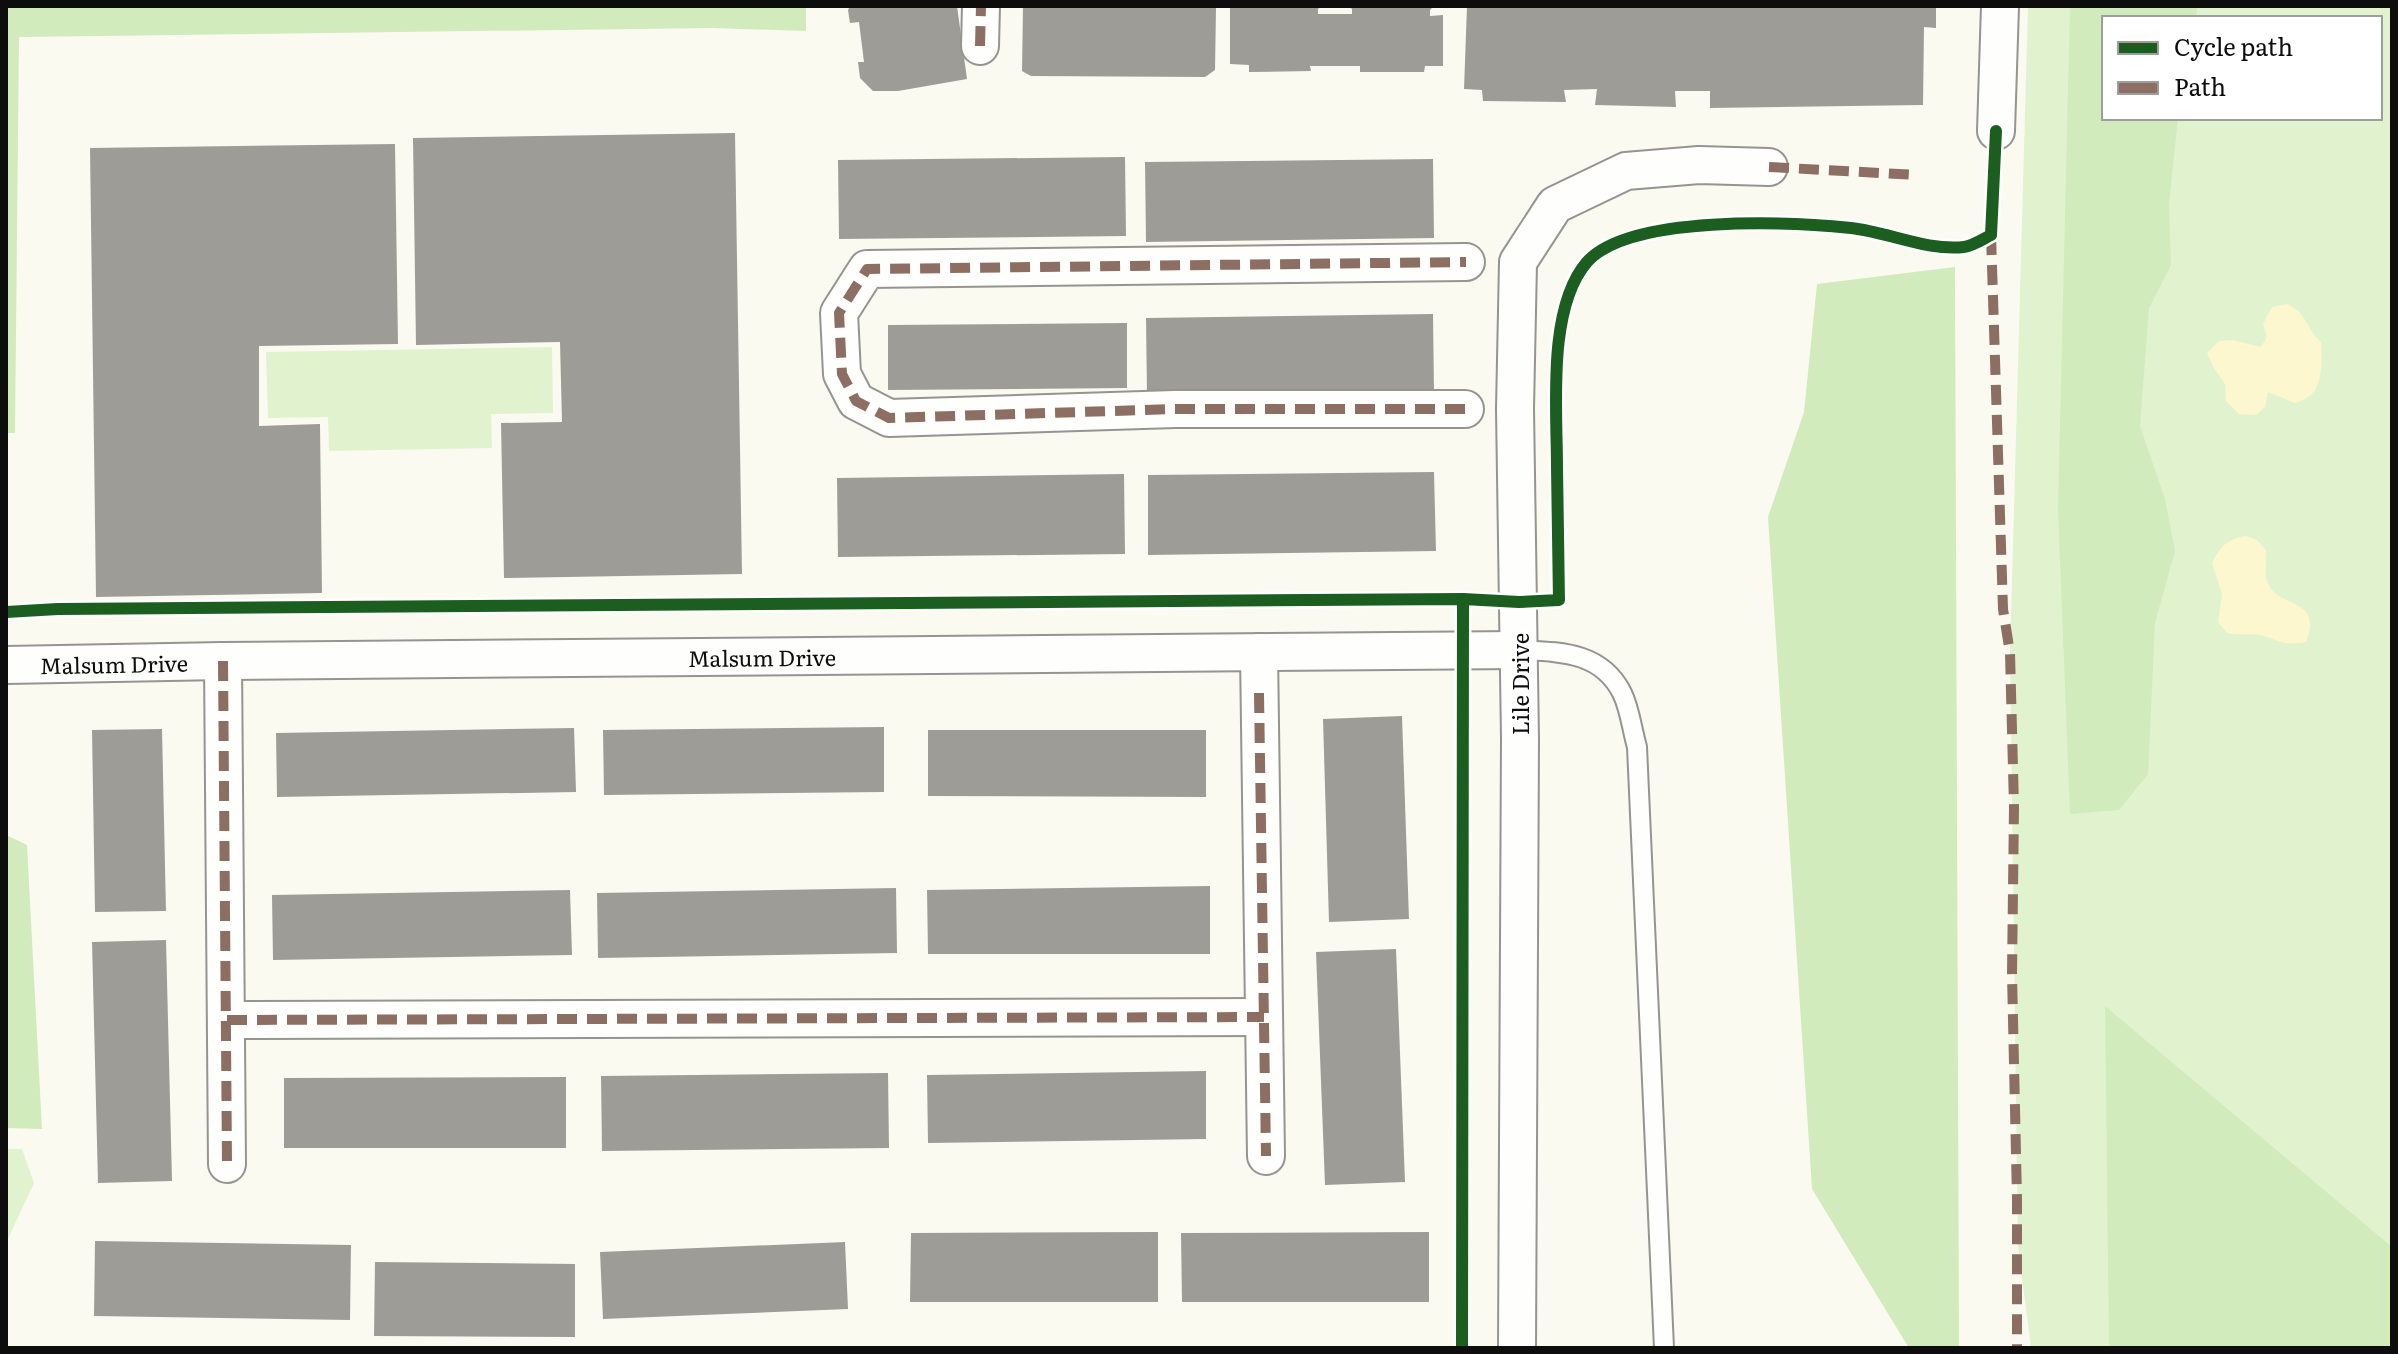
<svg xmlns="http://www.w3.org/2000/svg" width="2398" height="1354" viewBox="0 0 2398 1354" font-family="Literata,serif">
<rect width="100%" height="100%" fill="#fbfaf1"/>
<g fill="#e1f2cf" fill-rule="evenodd">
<path d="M2028,6H2392V1348H2031L2018,1246L2010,653ZM2104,18H2380V118H2104Z"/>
<path d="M552,347L553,413L491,414L492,448L329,451L328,417L268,418L266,352Z"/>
<path d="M6,1149H22L34,1183L6,1243Z"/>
</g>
<g fill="#d1ebbd">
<path d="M6,6H806V31L711,28L19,37L15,433H6Z"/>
<path d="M2070,6H2198L2195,18H2104V118H2178L2169,204L2171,265L2149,308L2140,426L2165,499L2175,551L2155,623L2148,774L2119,810L2070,814L2058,509Z"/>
<path d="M1955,267L1959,1348H1909L1812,1189L1768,517L1804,412L1817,284Z"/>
<path d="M6,835L27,845L42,1129L6,1128Z"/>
<path d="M2105,1006L2392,1247V1348H2109Z"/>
</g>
<g fill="#fdf7d0">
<path d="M2287,304C2308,314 2305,327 2321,342C2322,357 2323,382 2312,394C2308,398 2301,401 2295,403L2268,392L2265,407L2256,415L2239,414L2226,401L2225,384L2214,368L2207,353L2219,341L2232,340L2261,347L2267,337L2263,324L2272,307Z"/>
<path d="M2246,536L2257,540L2266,550C2267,559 2264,573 2267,581C2277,611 2324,595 2306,642C2281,646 2283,641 2260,635C2250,633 2238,636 2227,633L2218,622L2222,594L2212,563C2220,546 2228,539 2246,536Z"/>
</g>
<g fill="#9e9c97">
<path d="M850,6H957L967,79L898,91H873L860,78L858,62H864L859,22L850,23L848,10Z"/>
<path d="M1023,6L1216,8L1215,70L1205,77L1031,76L1022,71Z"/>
<path d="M1230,6H1321L1318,9V14H1352V9L1349,6H1434L1430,10V16L1443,15V66H1425L1424,72H1360V66H1310L1311,71L1249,72V65L1230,64Z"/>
<path d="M1467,6H1936V28L1924,27L1923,105L1710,108V91H1675L1676,107L1595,105L1597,89L1564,90L1566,102L1483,101L1482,90L1464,89Z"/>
<path d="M735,133L742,574L504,578L501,423L562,422L560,342L416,345L413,138Z"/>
<path d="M395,144L398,344L259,346V426L320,424L322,593L96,597L90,148Z"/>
<path d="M1125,157L1126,236L839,239L838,160Z"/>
<path d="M1433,159L1434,238L1146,242L1145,162Z"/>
<path d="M1433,314L1434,393L1147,397L1146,318Z"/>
<path d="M1127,323V388L888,390V325Z"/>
<path d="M1434,472L1436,551L1148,555V475Z"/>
<path d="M1124,474L1125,554L838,557L837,478Z"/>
<path d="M1402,716L1409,919L1329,922L1323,719Z"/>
<path d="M884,727V792L604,795L603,730Z"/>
<path d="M574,728L576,792L277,797L276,733Z"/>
<path d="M162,729L166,911L95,912L92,730Z"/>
<path d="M928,730H1206V797L928,796Z"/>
<path d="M1210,886V954H928L927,890Z"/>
<path d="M896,888L897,953L598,958L597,893Z"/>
<path d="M570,890L572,955L273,960L272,895Z"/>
<path d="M166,940L172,1181L98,1183L92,942Z"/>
<path d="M1396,949L1405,1182L1325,1185L1316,952Z"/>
<path d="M1206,1071V1139L928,1143L927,1075Z"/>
<path d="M888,1073L889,1148L602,1151L601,1076Z"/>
<path d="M566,1077V1148H284V1078Z"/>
<path d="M1158,1232V1302H910L911,1233Z"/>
<path d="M1429,1232V1302H1182L1181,1233Z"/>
<path d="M95,1241L351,1245L350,1320L94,1316Z"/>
<path d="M845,1242L848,1309L603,1319L600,1252Z"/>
<path d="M375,1262L575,1264V1337L374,1336Z"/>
</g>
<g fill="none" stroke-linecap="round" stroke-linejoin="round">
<defs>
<path id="service" d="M1519,650C1559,652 1601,651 1622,693C1630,709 1632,730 1637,747L1664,1348"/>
<g id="minor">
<path d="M980,46L981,6"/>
<path d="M1996,131L2000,6"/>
<path d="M1465,409H1175L889,418L856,401L842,374L839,313L867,269L1466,262"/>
<path d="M1259,652L1266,1156"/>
<path d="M223,661L227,1164"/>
<path id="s1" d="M6,665L223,661L1519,650"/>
<path d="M227,1020L1264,1017"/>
<path d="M1517,1348L1520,739L1515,409L1518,262L1555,205L1626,171L1699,165L1769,167"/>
</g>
</defs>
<use href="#service" stroke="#949490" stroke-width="22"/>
<use href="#minor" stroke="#949490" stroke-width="40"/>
<use href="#service" stroke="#fefefd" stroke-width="18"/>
<use href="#minor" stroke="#fefefd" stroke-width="36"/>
<g stroke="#8d6e63" stroke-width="10" stroke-dasharray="20 10" stroke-linecap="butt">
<path d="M980,46L981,6"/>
<path d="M1769,167L1917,175"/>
<path d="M1991,235L2003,609L2010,653L2014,807L2012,974L2017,1199V1348"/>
<path d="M1465,409H1175L889,418L856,401L842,374L839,313L867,269L1466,262"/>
<path d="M223,661L227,1164"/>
<path d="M1259,693L1266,1156"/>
<path d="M227,1020L1264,1017"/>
</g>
<defs>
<g id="cycleway">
<path d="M6,612L58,609L1463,599L1519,602L1559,600C1558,556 1558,512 1557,467C1557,409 1547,308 1587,262C1630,214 1790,222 1851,228C1888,232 1926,251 1964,247C1973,246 1983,239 1991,235L1996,131"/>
<path d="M1462,1348L1463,599"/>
</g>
</defs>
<use href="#cycleway" stroke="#fff" stroke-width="17"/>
<use href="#cycleway" stroke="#1b5e20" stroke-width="12"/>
</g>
<g text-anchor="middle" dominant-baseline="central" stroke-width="8" stroke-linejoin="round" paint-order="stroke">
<g font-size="22" fill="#0d0d0d" stroke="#fff">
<text stroke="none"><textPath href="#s1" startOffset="756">Malsum Drive</textPath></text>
<text stroke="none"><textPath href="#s1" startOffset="108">Malsum Drive</textPath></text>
<text transform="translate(1519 684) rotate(-90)">Lile Drive</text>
</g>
</g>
<rect width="2398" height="1354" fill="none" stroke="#0d0d0d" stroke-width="16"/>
<rect x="2102" y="16" width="280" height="104" fill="#ffffff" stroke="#9e9e9e" stroke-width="2"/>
<rect x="2118" y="42" width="40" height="12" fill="#1b5e20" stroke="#9e9e9e" stroke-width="2"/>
<text x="2174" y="56" font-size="24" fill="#0d0d0d">Cycle path</text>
<rect x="2118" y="82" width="40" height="12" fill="#8d6e63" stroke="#9e9e9e" stroke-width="2"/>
<text x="2174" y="96" font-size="24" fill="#0d0d0d">Path</text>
</svg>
